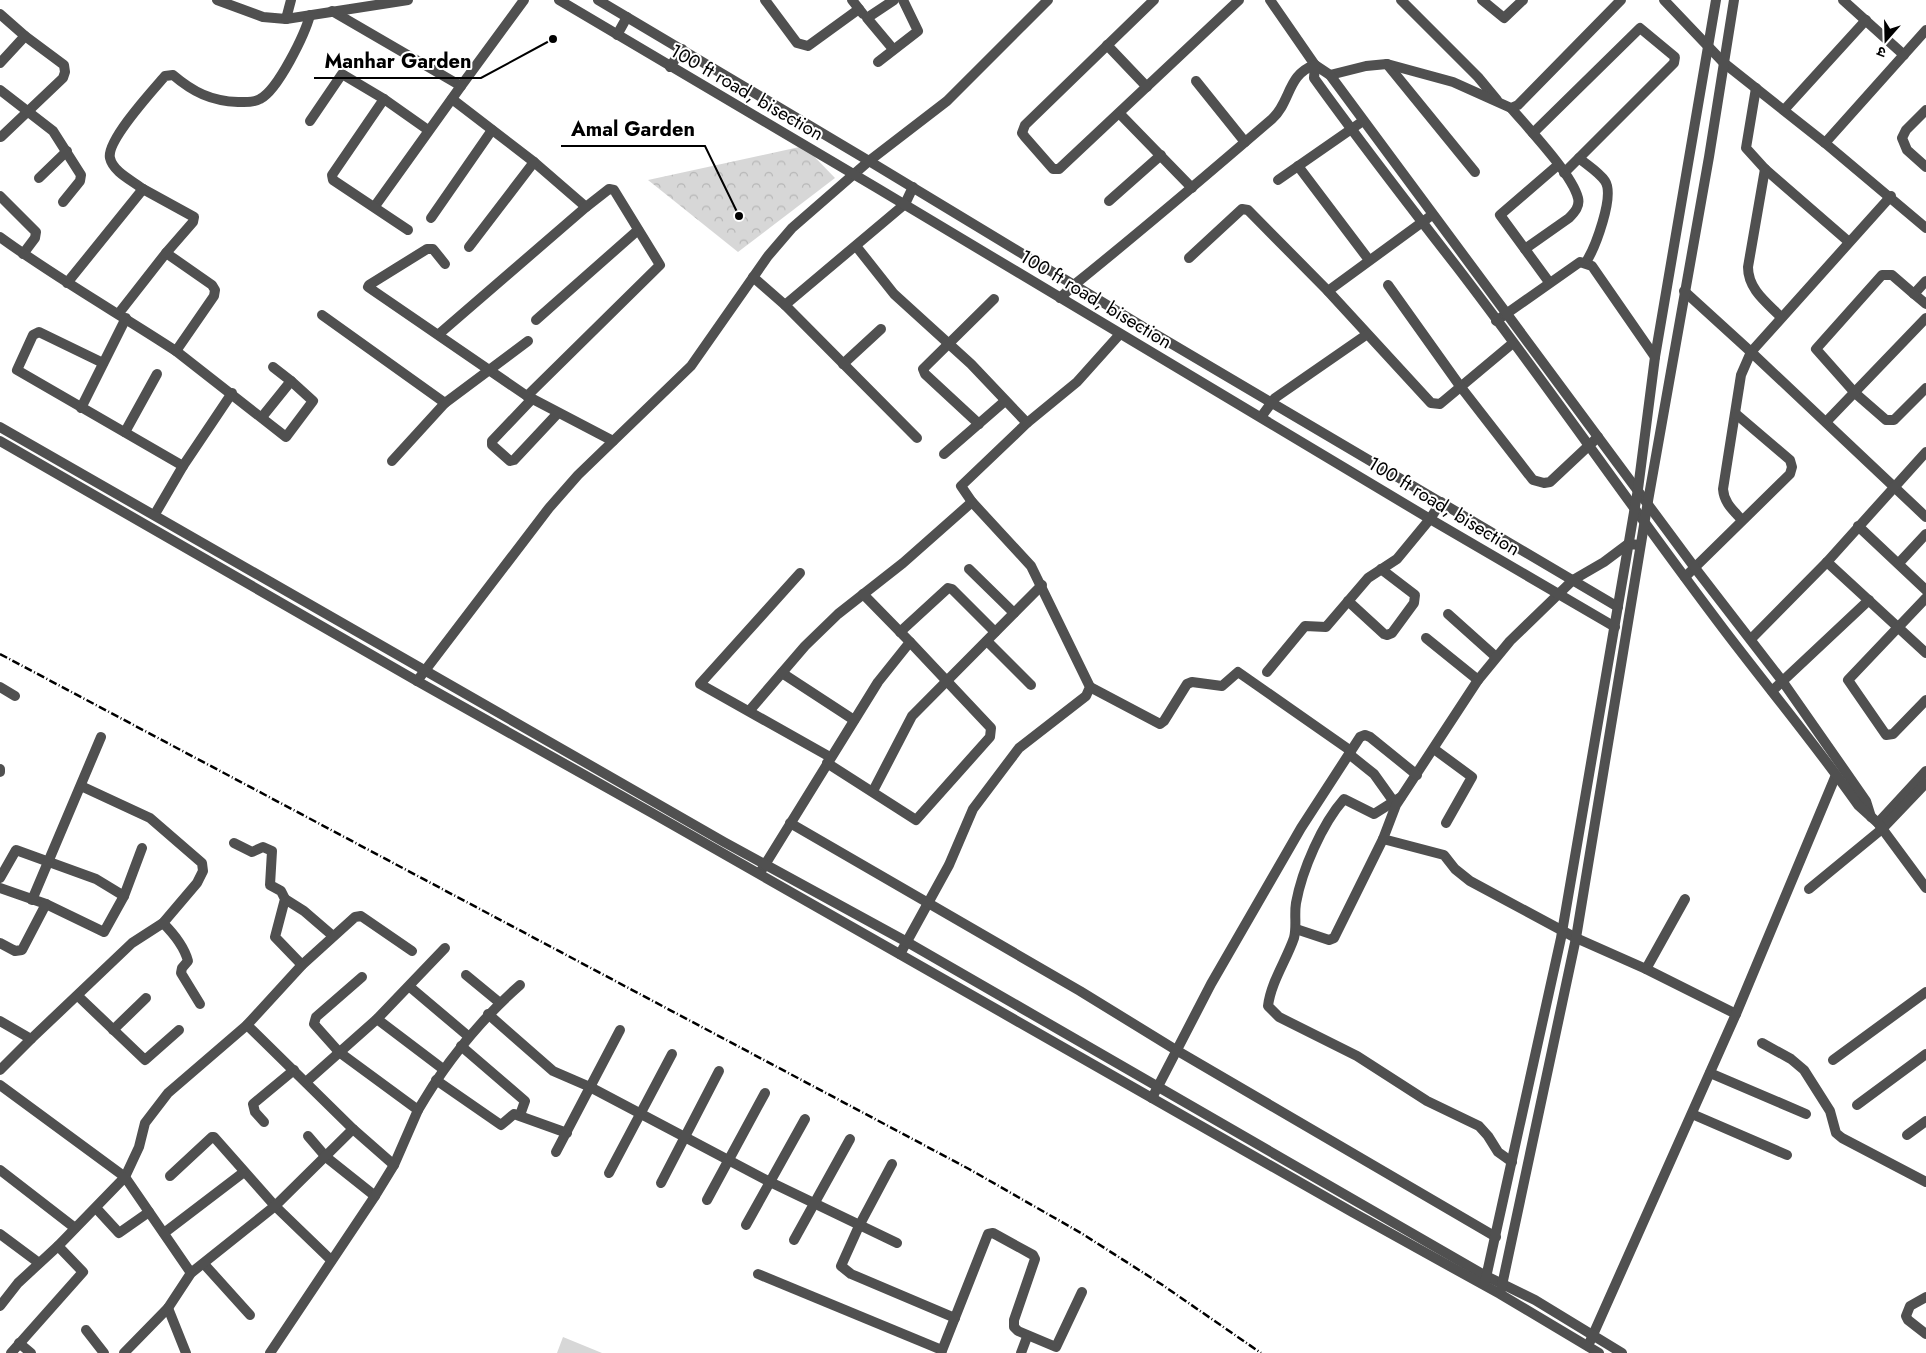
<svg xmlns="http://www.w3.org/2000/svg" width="1926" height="1353" viewBox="0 0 1926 1353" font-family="Jost,'Noto Sans Devanagari',sans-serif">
<defs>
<pattern id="forest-crowns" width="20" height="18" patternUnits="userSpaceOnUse" patternTransform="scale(1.25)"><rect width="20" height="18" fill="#d7d7d7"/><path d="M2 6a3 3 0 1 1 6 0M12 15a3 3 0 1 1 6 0" fill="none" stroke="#b7b7b7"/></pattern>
</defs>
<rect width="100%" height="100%" fill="#fff"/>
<path fill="url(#forest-crowns)" d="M804,146L835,178L738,252L648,180Z"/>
<path fill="#d7d7d7" d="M563,1337L602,1353H557Z"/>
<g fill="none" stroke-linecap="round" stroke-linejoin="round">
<g stroke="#505050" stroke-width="10">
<path d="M217,0L263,17L286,19L291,0"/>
<path d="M765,0L797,43L808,46L859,9"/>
<path d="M852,0L863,14"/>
<path d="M1154,0L1025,125L1022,133L1025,137L1053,169H1059L1239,0"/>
<path d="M1401,0L1478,77L1497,100"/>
<path d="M1482,0L1504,18L1523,0"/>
<path d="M1664,0L1724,63L1825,143L1926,228"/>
<path d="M1843,0L1904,55"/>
<path d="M332,11L461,86L375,206"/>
<path d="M0,14L25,36"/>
<path d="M286,19L408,0"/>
<path d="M1107,45L1147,87"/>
<path d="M893,49L867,18L894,0"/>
<path d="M878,62L918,31L903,0"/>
<path d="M0,63L25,36L64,65L65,72L63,78L1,137"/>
<path d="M1387,64L1475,172"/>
<path d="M1330,75L1366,66L1387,64L1453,82L1511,108L1518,105L1621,0"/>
<path d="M1196,81L1245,142"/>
<path d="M461,86L524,0"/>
<path d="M1756,88L1746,148L1765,169L1849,242"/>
<path d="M0,90L53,131L81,175L80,181L63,202"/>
<path d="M452,99L534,162L586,207"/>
<path d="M1511,108C1528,128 1572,174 1578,198C1580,206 1575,212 1569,218L1525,249"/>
<path d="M1784,110L1866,20"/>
<path d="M1926,110L1906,130L1902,138L1907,150L1926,167"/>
<path d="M1120,114L1192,188"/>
<path d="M310,121L342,74L384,99"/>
<path d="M1533,133L1640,28L1675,57L1674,63L1564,173"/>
<path d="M1825,143L1926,30"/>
<path d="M1579,158C1587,165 1599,172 1605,181C1615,196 1595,248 1586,262"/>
<path d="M1298,166L1369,260"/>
<path d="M1765,169L1748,267C1748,289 1766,302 1781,317"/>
<path d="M39,178L67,151"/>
<path d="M1278,180L1363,121"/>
<path d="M143,189C133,181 113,172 110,158C106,141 153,90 165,76L173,75C193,92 211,101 238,102C246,102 253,103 260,99C278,90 305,34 310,15"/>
<path d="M0,196L36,232L35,238L23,254"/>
<path d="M1109,201L1161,155"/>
<path d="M431,218L492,130"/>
<path d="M408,230L333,180L332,175L384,99L428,130"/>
<path d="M0,237C56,278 118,313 176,351L214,296L215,290L212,285L166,253L119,313"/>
<path d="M856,246L894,294L971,364L1027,423L961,486L972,502L1031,566L1090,687L1086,696L1019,748L973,809L949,865L900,954"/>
<path d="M469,247L534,162"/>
<path d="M1189,258L1242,209L1248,210L1328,291L1431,403L1440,404L1513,343"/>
<path d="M445,264L433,249H427L369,285L368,287L527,396L613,441"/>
<path d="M753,277L785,305L917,438"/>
<path d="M1926,281L1914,294L1926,304"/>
<path d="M1549,282L1500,215L1558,165"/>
<path d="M67,283L143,189L194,217L193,222L166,253"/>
<path d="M1388,285L1460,386L1533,480L1544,483L1550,482L1598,437"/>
<path d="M1328,291L1432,215"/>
<path d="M1684,291L1751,352L1891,196"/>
<path d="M1914,294L1892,275H1882L1816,349L1855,393L1886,420H1894L1926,388"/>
<path d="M1060,298L1074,285C1141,231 1207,175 1272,119C1291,102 1287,74 1315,65"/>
<path d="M785,305L905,204L913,187"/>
<path d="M322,315L445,403"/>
<path d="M536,320L638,230"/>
<path d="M1496,321L1580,262L1592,266L1655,357"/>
<path d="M439,334L586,207L609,189L614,190L660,265L527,396"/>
<path d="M176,351L286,437L313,401L291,381"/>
<path d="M103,363L39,332L33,335L17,370L183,466"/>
<path d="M843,364L881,329"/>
<path d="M532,399L492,441V445L510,461L514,460L558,413"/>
<path d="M81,408L126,318"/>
<path d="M262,417L291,381L273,367"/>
<path d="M1261,417L1275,398L1366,335"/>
<path d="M1826,422L1926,318"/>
<path d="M1027,423L1077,382L1120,334"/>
<path d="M979,424L925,374L923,369L994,299"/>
<path d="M125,432L157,374"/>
<path d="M944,454L1005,401"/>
<path d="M392,461L445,403L528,341"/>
<path d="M155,514L183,466L232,393"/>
<path d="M1742,520C1733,510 1724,503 1723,489L1741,375L1751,352L1926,517"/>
<path d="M1858,526L1926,590"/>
<path d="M1827,562L1926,653"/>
<path d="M1899,563L1926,534"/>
<path d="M969,569L1014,613"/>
<path d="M800,573L700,684L830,757"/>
<path d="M1685,577L1790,474L1792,467L1790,460L1736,414"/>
<path d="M1926,598L1848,680L1886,735L1893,734L1926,700"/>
<path d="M1348,601L1384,634L1387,635L1392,633L1414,603L1415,595L1381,569"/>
<path d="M1448,614L1496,657"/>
<path d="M900,632L948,588L952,589L995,632"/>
<path d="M1426,638L1478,680"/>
<path d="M1751,639L1827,562L1926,452"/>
<path d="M987,641L1031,685"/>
<path d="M1267,672L1305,626L1326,627L1368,578L1397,559L1430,519L1441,502"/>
<path d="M782,673L854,720"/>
<path d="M417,681L549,508L578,475L691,366L768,256L792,228L869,161L947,101L1048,0"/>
<path d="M0,687L15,696"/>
<path d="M1090,687L1160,724L1164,721L1187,684L1192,682L1222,686L1238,672L1351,751"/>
<path d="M1772,691L1869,600"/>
<path d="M750,710L805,646L838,614L903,563L972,502"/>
<path d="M1434,749L1472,777L1446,823"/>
<path d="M1349,754L1374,774L1394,802"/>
<path d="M827,763L916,820L990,737L991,728L910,642"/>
<path d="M0,769V772"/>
<path d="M873,791L912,716L1042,585"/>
<path d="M1401,797L1374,814L1344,799C1322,824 1302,870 1296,903C1294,915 1297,926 1294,938C1286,961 1271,982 1268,1006L1279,1017L1357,1056L1427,1101L1479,1126L1488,1136L1498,1152L1512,1162"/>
<path d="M790,823L1080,991L1176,1050L1496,1237"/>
<path d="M1878,823L1926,771"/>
<path d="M1383,839L1444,855L1455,869L1470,881L1576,938L1646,969"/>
<path d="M234,843L252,852L263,847L272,851L270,885L281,891L285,899L275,937L302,965"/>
<path d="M761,871L878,682L910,642L863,594"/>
<path d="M0,878L16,850L96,879L124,896L142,848"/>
<path d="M0,888L46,904L104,932L124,896"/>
<path d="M1809,889L1882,829L1926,783"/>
<path d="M285,899L304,911L333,936"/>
<path d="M1685,899L1646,969L1736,1014"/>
<path d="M32,900L101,737"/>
<path d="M163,923C174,934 184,946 188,961L182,968L181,973L200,1004"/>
<path d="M1296,929L1329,940L1334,938L1383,839L1396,805L1478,680L1510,641L1573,580L1604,562L1628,544L1640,545"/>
<path d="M0,943L15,951L22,950L46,904"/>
<path d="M466,975L500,1003"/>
<path d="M362,977L316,1017L314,1024L339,1052L418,1110C446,1062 478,1022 520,985"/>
<path d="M410,987L468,1036"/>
<path d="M78,996L145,1060L179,1030"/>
<path d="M488,1014L553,1071L590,1087L768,1181L897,1243"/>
<path d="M377,1019L443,1069"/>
<path d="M0,1021L31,1039L0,1070"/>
<path d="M247,1025L353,1129L394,1165"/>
<path d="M113,1030L146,998"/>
<path d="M31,1039L132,943L163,923L197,883L203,871L202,863L150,818L81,786"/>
<path d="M1762,1043L1791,1059L1804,1070L1830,1111L1836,1133L1842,1138L1926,1182"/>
<path d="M461,1046L525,1101L520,1115"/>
<path d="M1833,1060L1926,992"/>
<path d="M1710,1073L1806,1114"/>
<path d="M436,1080L501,1125L514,1114L567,1133"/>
<path d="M306,1082L377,1019L445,948"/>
<path d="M0,1085L125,1177L139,1147L145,1123L168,1093L247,1025L302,965L355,917L361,916L412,951"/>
<path d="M1152,1098L1211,984L1301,828L1360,737L1365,735L1370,737L1417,775"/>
<path d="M1857,1105L1926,1054"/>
<path d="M1692,1114L1787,1155"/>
<path d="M264,1122L255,1112L253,1104L294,1070"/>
<path d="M1907,1135L1926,1121"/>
<path d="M308,1136L326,1157L375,1196"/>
<path d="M556,1152L620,1030"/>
<path d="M892,1164L859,1226L841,1266L851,1274L955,1318"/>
<path d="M0,1170L75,1228"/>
<path d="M609,1173L672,1054"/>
<path d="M170,1176L212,1137H214L275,1206L331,1260"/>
<path d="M661,1183L719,1071"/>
<path d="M707,1200L765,1093"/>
<path d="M96,1208L119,1233L149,1212"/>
<path d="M746,1225L805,1119"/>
<path d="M164,1233L244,1172"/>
<path d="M0,1234L39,1263"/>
<path d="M794,1240L850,1139"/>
<path d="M204,1264L250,1315"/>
<path d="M758,1274L942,1350"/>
<path d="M1926,1297L1910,1306L1906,1316L1908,1320L1926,1334"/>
<path d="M0,1306L18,1283L58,1246L125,1177L191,1273"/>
<path d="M168,1308L186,1353"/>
<path d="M86,1330L104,1353"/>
<path d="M19,1343L31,1353"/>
<path d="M1588,1346L1736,1014L1836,775"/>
<path d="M11,1353L83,1272L58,1246"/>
<path d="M124,1353L168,1308L191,1273L275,1206L353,1129"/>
<path d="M270,1353L375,1196L394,1165L418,1110"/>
<path d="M941,1353L988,1234L993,1233L1033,1255L1035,1259L1014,1320V1327L1018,1331L1056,1347L1082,1292"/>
<path d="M1021,1353L1027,1337"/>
</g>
<g stroke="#505050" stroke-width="10">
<path d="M559,0L877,188L1430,519L1615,627"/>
<path d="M598,0L869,161L1150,331L1618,607"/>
<path d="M1270,0L1315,65L1330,75L1695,568L1783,682L1866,801L1871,817"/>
<path d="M617,35L627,17"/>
<path d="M1315,65L1314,78C1360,142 1408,204 1457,267C1549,387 1634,511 1725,631C1769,689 1816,745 1858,805L1878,823L1926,888"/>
<path d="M670,67L682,49"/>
<path d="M0,427L724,842L907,942L1486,1276L1535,1300L1622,1353"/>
<path d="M0,441L417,681L652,813L1352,1212L1500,1294L1599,1353"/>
<path d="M1485,1282L1561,938L1638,489L1655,357L1716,0"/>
<path d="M1501,1290L1576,938L1648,501L1709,157L1734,0"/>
</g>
<path stroke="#000" stroke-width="2.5" stroke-dasharray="8 2.5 1 2.5" stroke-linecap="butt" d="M0,654L969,1169L1081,1233L1161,1284L1261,1353"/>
</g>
<g text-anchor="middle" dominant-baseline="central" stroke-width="4" stroke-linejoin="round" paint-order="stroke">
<g font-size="19" fill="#000" stroke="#fff">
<text transform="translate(747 92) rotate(30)">100 ft road, bisection</text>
<text transform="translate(1096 299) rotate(31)">100 ft road, bisection</text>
<text transform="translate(1444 506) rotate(31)">100 ft road, bisection</text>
</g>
</g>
<path fill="none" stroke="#000" stroke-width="2" d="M553 39L481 78H314M739 216L705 146H561"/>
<g fill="#000" stroke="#fff" stroke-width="2">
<circle cx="553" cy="39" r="5"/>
<circle cx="739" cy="216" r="5"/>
</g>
<g font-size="20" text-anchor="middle" font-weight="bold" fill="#000" stroke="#fff" stroke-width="4" stroke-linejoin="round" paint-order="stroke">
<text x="398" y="68">Manhar Garden</text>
<text x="633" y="136">Amal Garden</text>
</g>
<g transform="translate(1886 40) rotate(200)" stroke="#ffffff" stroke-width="4" paint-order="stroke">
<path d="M0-4L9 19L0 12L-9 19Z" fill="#000000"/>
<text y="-8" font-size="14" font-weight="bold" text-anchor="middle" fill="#000000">उ</text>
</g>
</svg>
